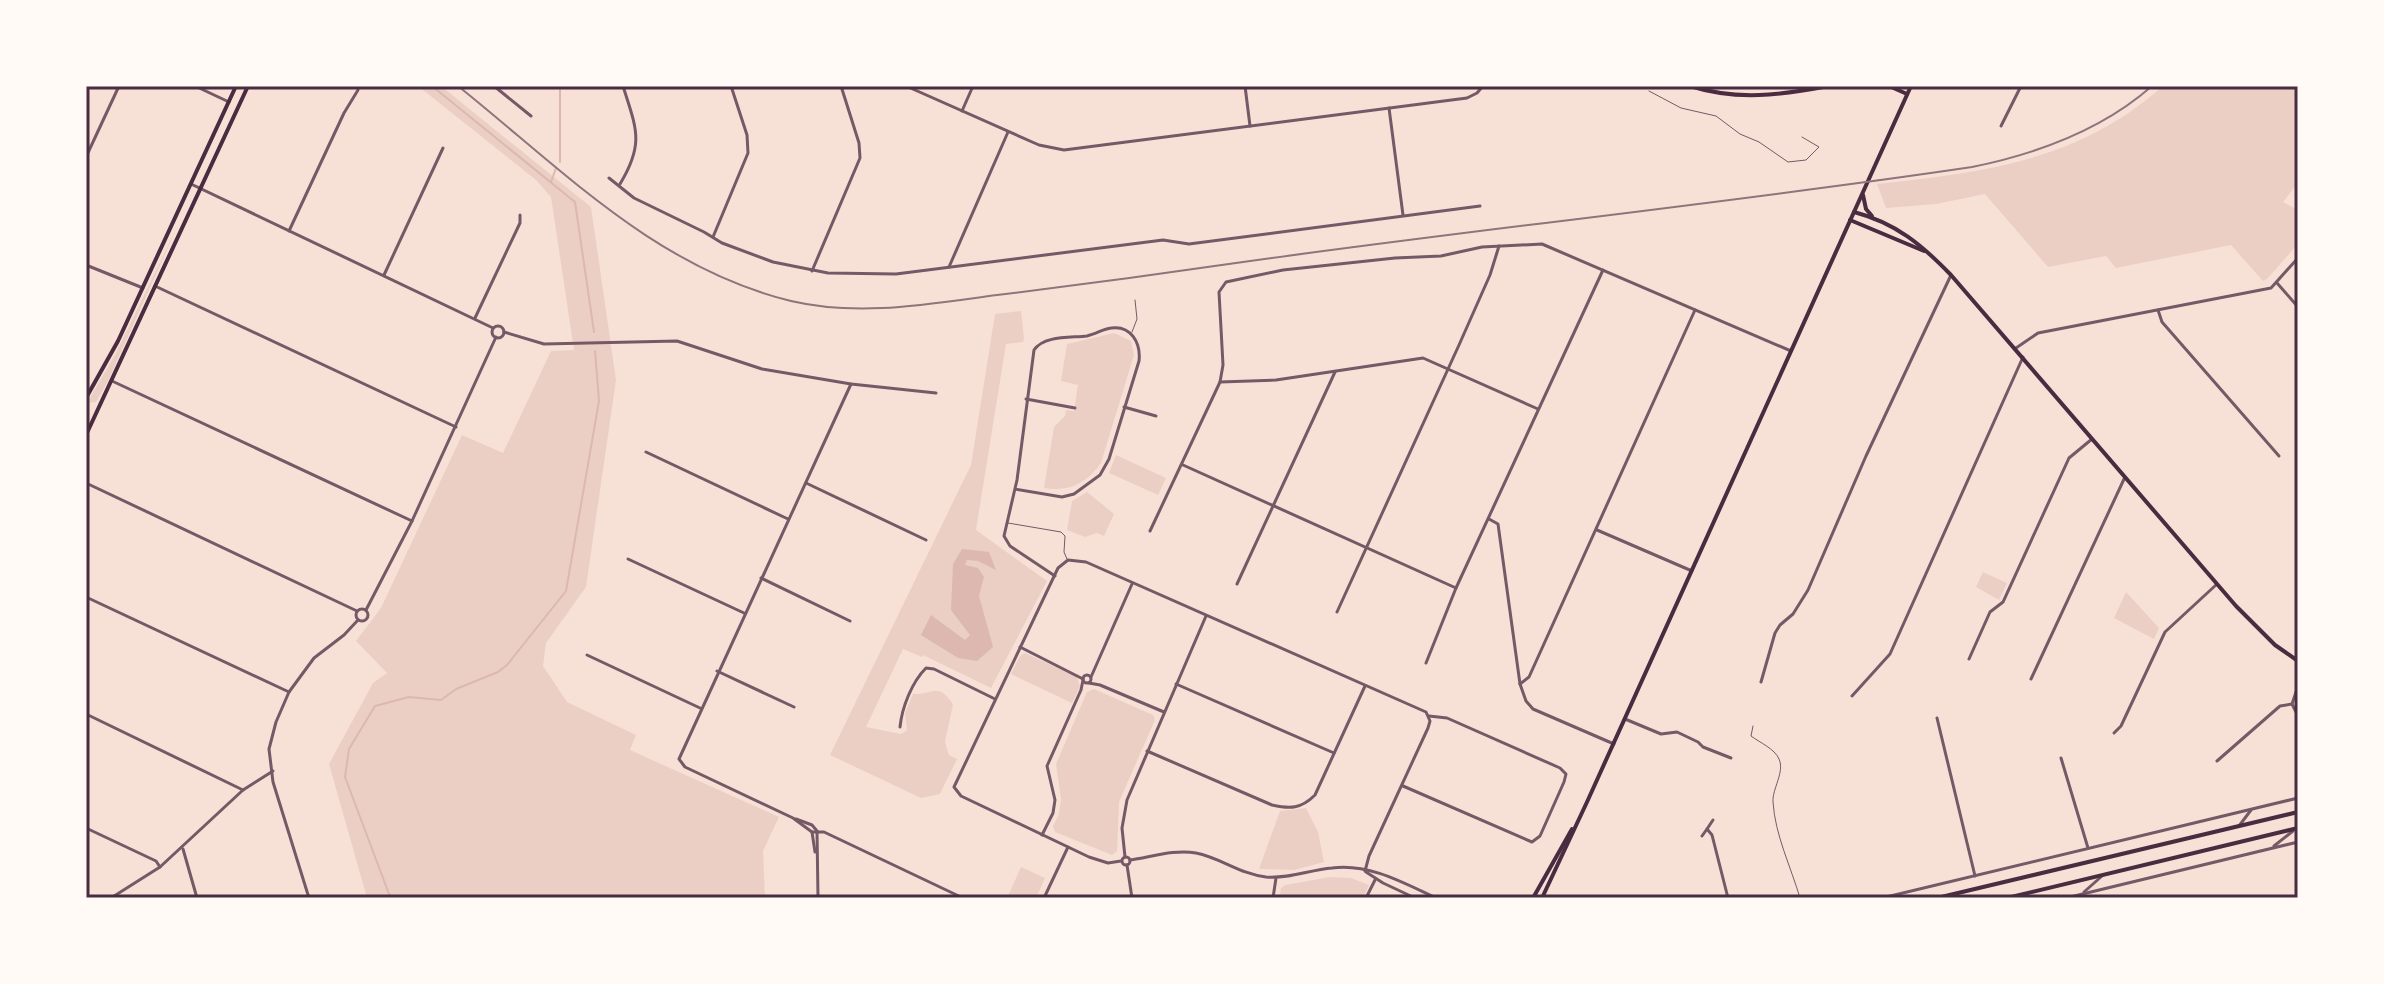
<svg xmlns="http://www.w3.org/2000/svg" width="2384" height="984" viewBox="0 0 2384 984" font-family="Barlow,sans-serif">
<rect width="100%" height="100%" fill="#f7e1d7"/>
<g fill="#ebcfc5">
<path d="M418,86H441L591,207L616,380L586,587L546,643L543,666L567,702L636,735L630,750L779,817L763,851L765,898H367L329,764L373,683L387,673L356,641L381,608L462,435L503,453L551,351L574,350L551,197L536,180Z"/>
<path d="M2163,86H2298V183L2283,202L2298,210V244L2267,279L2263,281L2231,245L2116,268L2106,256L2048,267L1985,194L1936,204L1886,208L1877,184C1986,172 2078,161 2163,86Z"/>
<path d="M179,223L108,381L96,402L87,403L116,353Z"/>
<path d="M1021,311L1024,338L1023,342L1006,344L976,530L1047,581L991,688L923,655L922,657L903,649L866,727L901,734L907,730L905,713L913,694C934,695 937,681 953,704L945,742L949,755L957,759L940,794L921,798L830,755L971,465L995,314Z"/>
<path d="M1114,333L1131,341L1134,355L1101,463C1086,484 1069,492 1044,488L1054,427L1065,416L1066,410L1074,411L1078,385L1061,381L1067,344Z"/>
<path d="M1116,455L1166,478L1158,495L1109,473Z"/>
<path d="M1087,492L1114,514L1104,536L1097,533L1085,537L1067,530L1072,501Z"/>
<path d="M1983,572L2007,583L1999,600L1976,587Z"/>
<path d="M2126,592L2159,628L2154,639L2114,618Z"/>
<path d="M1025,653L1077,677L1080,687L1072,703L1011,674L1020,656Z"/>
<path d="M1094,689L1153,715L1155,720L1119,802L1117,851L1112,855L1055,832L1053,826L1059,814L1061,799L1056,764L1087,692Z"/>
<path d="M1306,808L1318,832L1324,862L1294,870L1259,869L1280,811Z"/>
<path d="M1021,867L1045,878L1036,898H1007Z"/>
<path d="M1330,877L1351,878L1369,885L1363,898H1279L1281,888L1285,885Z"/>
</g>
<path fill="#dcb8b0" d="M962,549L989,552L996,570L978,561L967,560L965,565L978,568L984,577L979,596L993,647L977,661L958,658L921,635L931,615L965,640L970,635L951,610L953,564Z"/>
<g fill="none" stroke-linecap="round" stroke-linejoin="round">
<g stroke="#dcb8b0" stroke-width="2">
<path d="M432,86L575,202L594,332"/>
<path d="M560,162V86"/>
<path d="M551,182L556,168"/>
<path d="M394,898L389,894L345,777L349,749L375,706L409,697L441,700L456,689L498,672L507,665L566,591L599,401L595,351"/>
</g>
<g stroke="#755966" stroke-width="1">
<path d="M1649,91L1681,108L1716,116L1740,134L1759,142L1788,162L1806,160L1819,147L1802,137"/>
<path d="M1132,332L1137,319L1135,300"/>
<path d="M1008,523L1061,532L1065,536L1064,552L1067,559"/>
<path d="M1753,726L1751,736C1759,742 1775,749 1779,759C1785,772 1772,789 1773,802C1775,835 1791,867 1800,898"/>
</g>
<g stroke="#755966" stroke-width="3">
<path d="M195,86L229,102"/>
<path d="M494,86L531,116"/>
<path d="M906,86L1039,145L1064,150L1467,98L1477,93L1483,86"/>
<path d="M1245,86L1250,126"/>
<path d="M1389,108L1403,215"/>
<path d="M962,111L973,86"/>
<path d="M2001,126L2021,86"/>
<path d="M86,157L119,86"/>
<path d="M609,178L634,198L704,232L722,243L773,262L828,273L896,274L1163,240L1189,244L1480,206"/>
<path d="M191,184L493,328"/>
<path d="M620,184C645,143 636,128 623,86"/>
<path d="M289,231L344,113L358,90"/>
<path d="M713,237L748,153L747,135L731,86"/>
<path d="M86,265L143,288"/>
<path d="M949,267L1008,132"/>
<path d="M812,271L860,158L859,143L841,86"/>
<path d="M384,275L443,148"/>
<path d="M2277,283L2298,307"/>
<path d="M155,286L456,427"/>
<path d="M2158,310L2162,322L2279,456"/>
<path d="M475,318L520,223V215"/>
<circle cx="498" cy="332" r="6"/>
<path d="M504,332L544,344L677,341L762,369L851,384L936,393"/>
<path d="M2016,348L2038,333L2271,288L2298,258"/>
<path d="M112,381L412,521"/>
<path d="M1220,382L1276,380L1423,358L1538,409"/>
<path d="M851,384L679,759L685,767L793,818L812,832H824L963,898"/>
<path d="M1026,399L1075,408"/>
<path d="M1124,407L1156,416"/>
<path d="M646,452L788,519"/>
<path d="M1183,465L1456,588"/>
<path d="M86,483L357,611"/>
<path d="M806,483L926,540"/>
<path d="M1015,489L1062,497L1074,494L1100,475L1109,459L1139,361C1141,343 1131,325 1111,328C1103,329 1096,334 1087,336C1071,338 1044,335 1034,350L1017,480L1004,536L1010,546L1055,576"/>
<path d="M1489,519L1498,524L1520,684L1526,701L1533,709L1614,744"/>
<path d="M1597,530L1692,571"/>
<path d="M1150,531L1220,382L1223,365L1219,292L1226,282L1283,270L1395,258L1441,256L1482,247L1542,244L1791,351"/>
<path d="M628,559L744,613"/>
<path d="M761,578L850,621"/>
<path d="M1237,584L1335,372"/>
<path d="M86,597L289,692"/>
<circle cx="362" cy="615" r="6"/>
<path d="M366,610L412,521L496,337"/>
<path d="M1337,612L1459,345L1490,275L1499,246"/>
<path d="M1020,647L1083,679"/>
<path d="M587,655L700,708"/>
<path d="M1969,659L1990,612L2003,602L2069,458L2092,439"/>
<path d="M1426,663L1456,588L1603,270"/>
<path d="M717,671L794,707"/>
<circle cx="1087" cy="679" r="4"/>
<path d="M1091,677L1132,584"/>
<path d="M2031,679L2125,477"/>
<path d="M1761,682L1775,633L1780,625L1793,614L1808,590L1866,456L1951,275"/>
<path d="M1089,683L1100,685L1164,712"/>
<path d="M1176,684L1334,753"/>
<path d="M1520,684L1529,677L1695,310"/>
<path d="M2298,686L2292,704L2298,716"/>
<path d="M1852,696L1890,654L2023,357"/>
<path d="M86,714L243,790"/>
<path d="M1937,718L1975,876"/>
<path d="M1625,719L1661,734L1677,732L1698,742L1703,747L1731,758"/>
<path d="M900,727C902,707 912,682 926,668L934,669L995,699"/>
<path d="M2114,733L2121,726L2165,632L2217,584"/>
<path d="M1147,751L1272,805C1290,809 1301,809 1315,795L1365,686"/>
<path d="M2061,758L2088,848"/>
<path d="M2217,761L2280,706L2292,704"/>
<path d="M1403,786L1532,842L1540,836L1564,782L1566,774L1560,768L1447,718L1429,716"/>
<path d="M796,819L812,825L817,831L818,898"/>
<path d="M1713,820L1707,829L1712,835L1728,898"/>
<path d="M2239,826L2251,810"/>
<path d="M86,828L156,861L160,867"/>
<path d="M812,832L815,852"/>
<path d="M1042,835L1053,813L1055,800L1047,766L1081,690L1083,680"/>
<path d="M1702,836L1707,829"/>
<path d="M2274,846L2293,831"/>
<path d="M183,849L197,898"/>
<circle cx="1126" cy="861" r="4"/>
<path d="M1125,857L1122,828L1127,800L1206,616"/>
<path d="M1130,860C1151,857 1175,849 1196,853C1221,858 1240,874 1266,877C1289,879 1309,870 1332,868C1369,863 1404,883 1436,898"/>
<path d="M1121,861L1108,863L1089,857L961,796L954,787L1058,568L1068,560L1086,562L1426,712L1430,721L1428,728L1369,856L1365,871"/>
<path d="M1127,865L1132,898"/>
<path d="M1366,872L1383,883L1415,898"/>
<path d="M2084,892L2102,876"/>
<path d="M111,898L160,867L243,790L273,771"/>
<path d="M309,898L273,782L269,749L276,722L289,692L314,658L344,635L358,620"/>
<path d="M1044,898L1068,847"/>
<path d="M1273,898L1276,878"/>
<path d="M1366,898L1375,880"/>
<path d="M1882,898L2298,798"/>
<path d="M2066,898L2298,842"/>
</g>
<g stroke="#4a2c40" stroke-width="4">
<path d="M1690,86C1737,101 1781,95 1829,86"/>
<path d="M1889,86L1907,94"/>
<path d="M1863,195L1866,209L1872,216"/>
<path d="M1854,212C1896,223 1922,245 1951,275L2236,606L2275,645L2298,661"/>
<path d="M1850,220L1924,251"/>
<path d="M86,398L118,341L236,86"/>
<path d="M86,435L248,86"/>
</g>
<g stroke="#4a2c40" stroke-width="4">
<path d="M1533,898L1572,829"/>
<path d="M1542,898L1587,802L1911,86"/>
</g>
<g stroke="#4a2c40" stroke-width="4">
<path d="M1937,898L2298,812"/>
<path d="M2007,898L2298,828"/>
</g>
<path stroke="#8f747c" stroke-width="2" d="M458,86C563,170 656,268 791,301C859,317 929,304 997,295C1079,285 1161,274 1243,262C1486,228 1730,203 1972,167C2036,154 2102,130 2152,86"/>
</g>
<rect width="2384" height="984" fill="none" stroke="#fffaf5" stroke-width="176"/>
<rect x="88" y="88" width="2208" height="808" fill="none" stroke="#4a2c40" stroke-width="3"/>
</svg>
